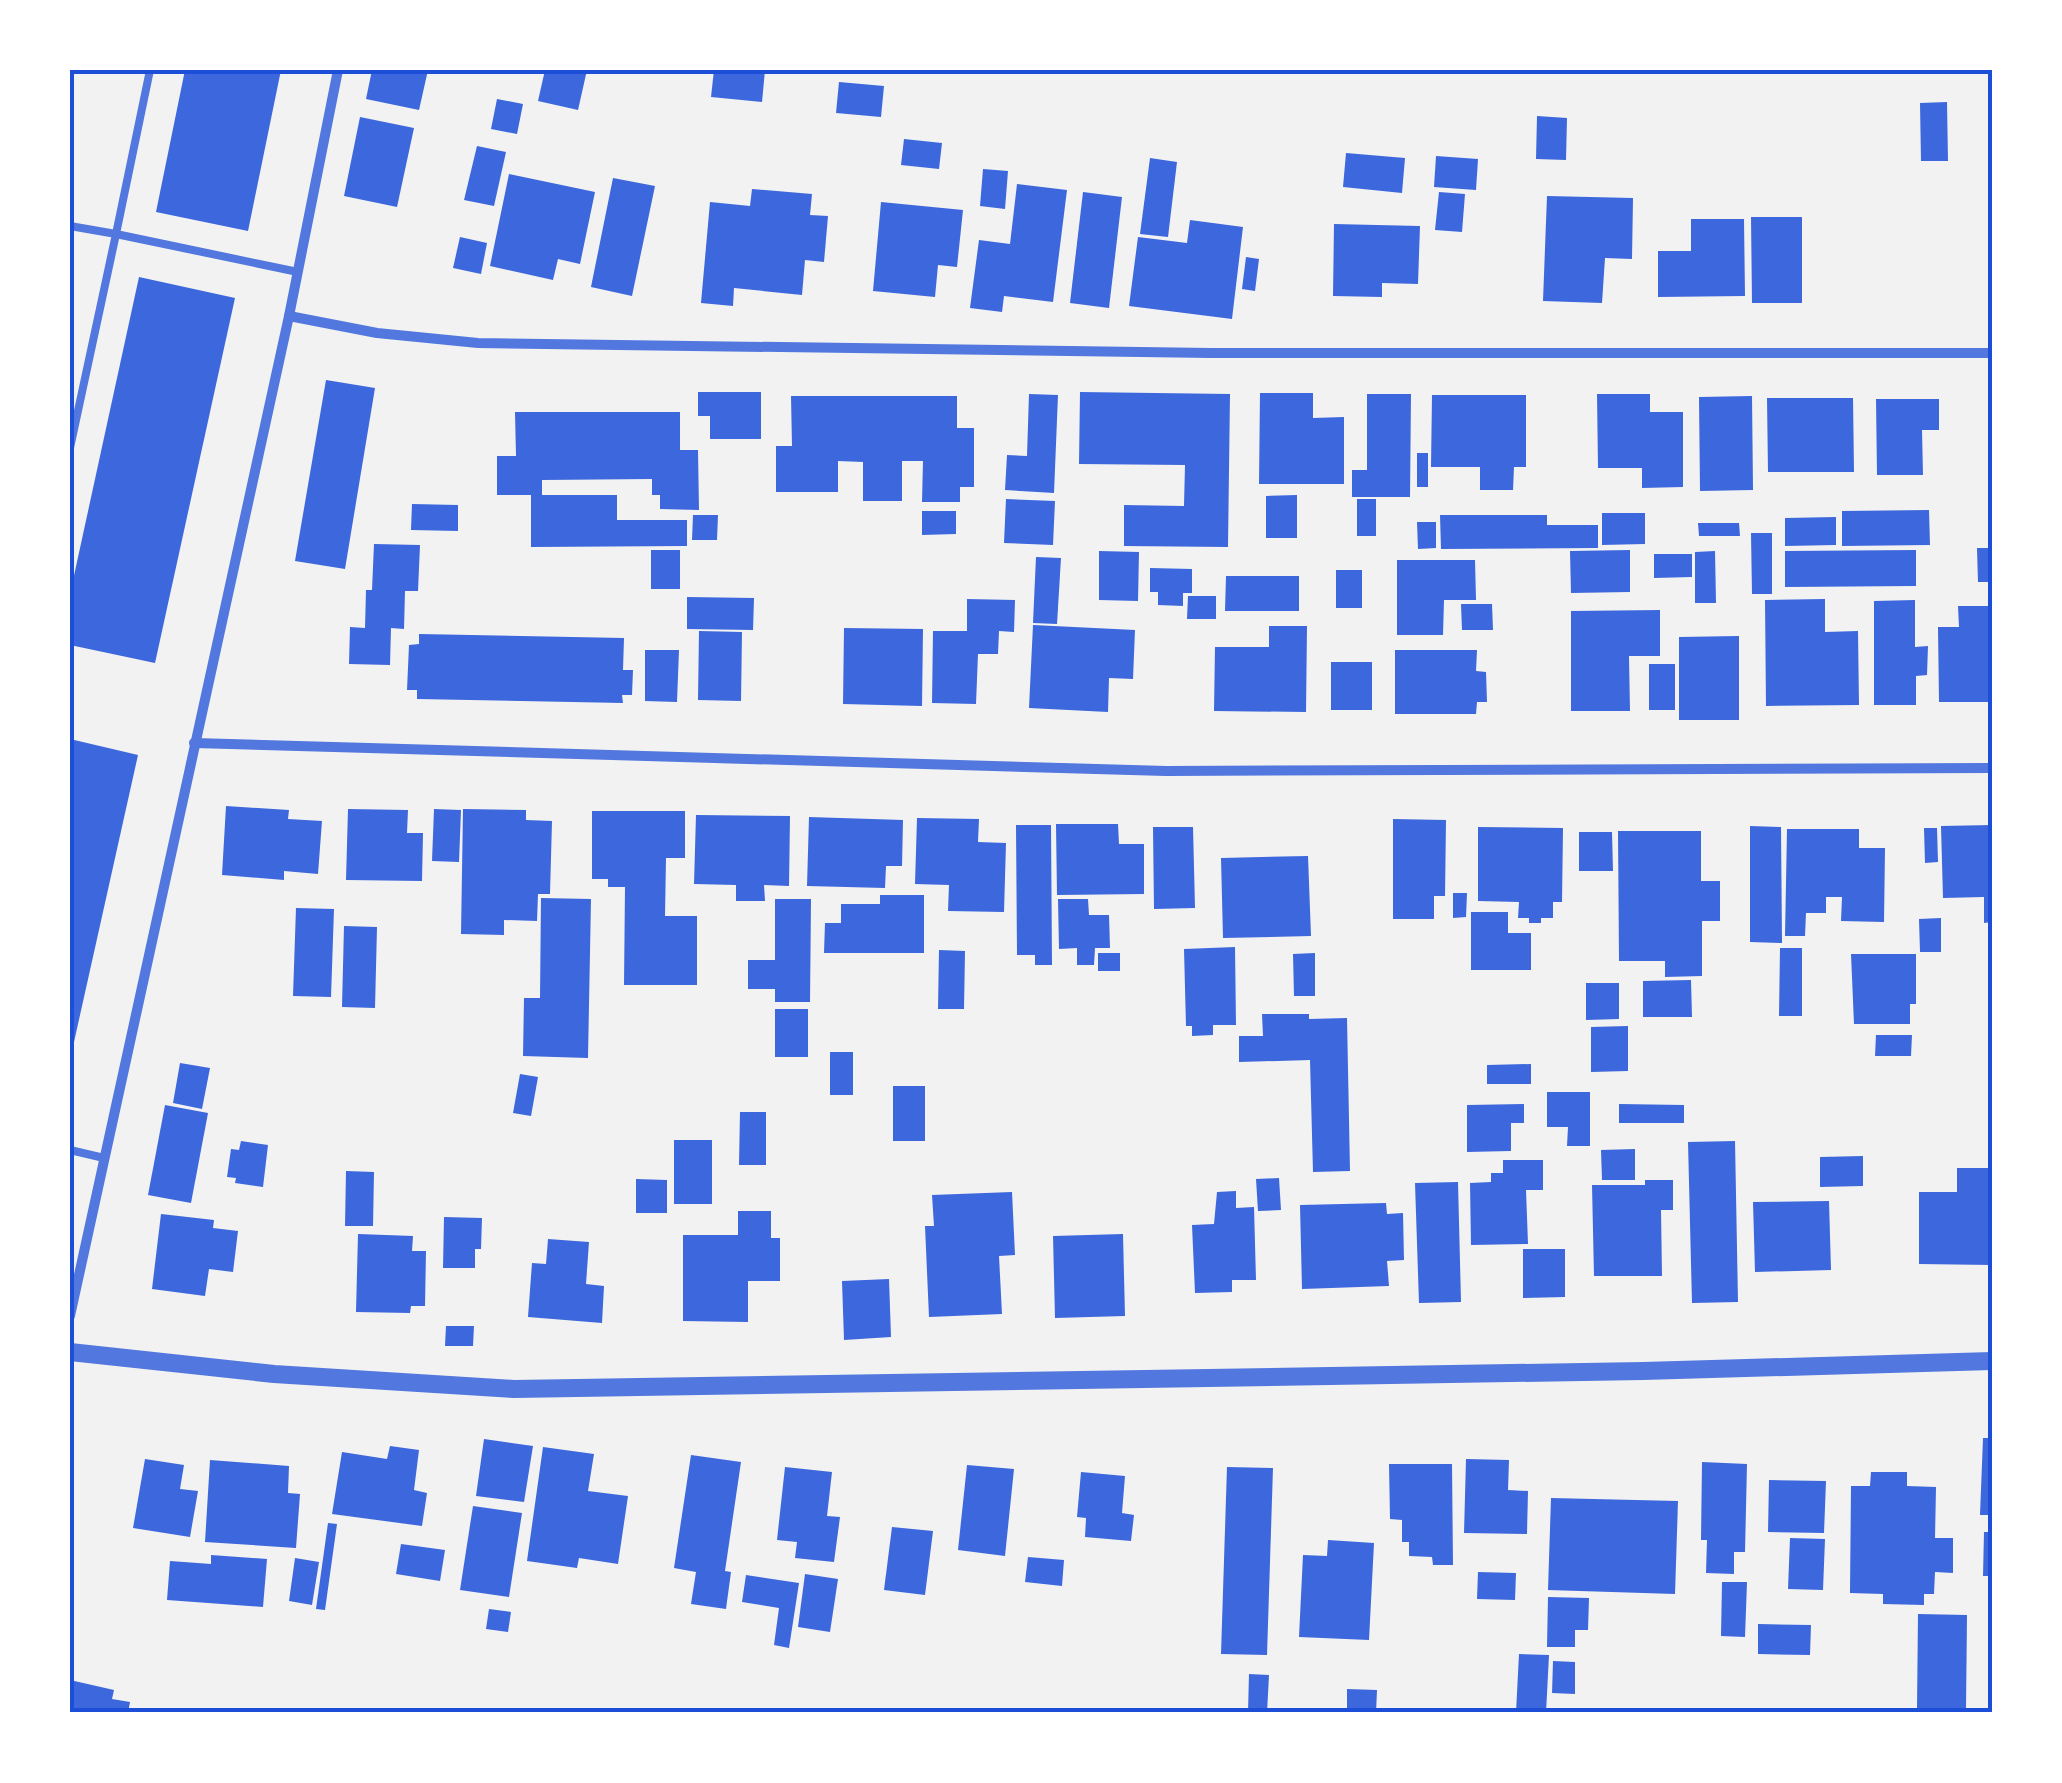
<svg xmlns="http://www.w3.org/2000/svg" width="2062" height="1783" viewBox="0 0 2062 1783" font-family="'Fira Sans Condensed',sans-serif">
<rect width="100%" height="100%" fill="#f2f2f2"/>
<g fill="#3d67dc">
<path d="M185,70H281L248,231L156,212Z"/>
<path d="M372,70H428L419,110L366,99Z"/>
<path d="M545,70H587L578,110L538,101Z"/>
<path d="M714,70H765L762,102L711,97Z"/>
<path d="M839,82L884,86L881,117L836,113Z"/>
<path d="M497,99L523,104L517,134L491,129Z"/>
<path d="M1947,102L1948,161H1921L1920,103Z"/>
<path d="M1537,116L1567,118L1566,160L1536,159Z"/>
<path d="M360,117L414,128L397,207L344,196Z"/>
<path d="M904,139L942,143L939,169L901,165Z"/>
<path d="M477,146L506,152L494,206L464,200Z"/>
<path d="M1346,153L1405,158L1402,193L1343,187Z"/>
<path d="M1436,156L1478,159L1476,190L1434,187Z"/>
<path d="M1150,158L1177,162L1168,237L1140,234Z"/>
<path d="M983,169L1008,171L1005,209L980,206Z"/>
<path d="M509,174L595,192L580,264L558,259L553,280L490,266Z"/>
<path d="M613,178L655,186L632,296L591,287Z"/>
<path d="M1017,184L1067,190L1053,302L1004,296L1002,312L970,308L979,240L1010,244Z"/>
<path d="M752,189L812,194L810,215L828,216L824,262L805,260L802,295L734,288L733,306L701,303L710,202L750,206Z"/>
<path d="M1083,192L1122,197L1109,308L1070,303Z"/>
<path d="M1439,192L1465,194L1462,232L1435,230Z"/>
<path d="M1547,196L1633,198L1632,259L1605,258L1602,303L1543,301Z"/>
<path d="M881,202L963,210L957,267L938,265L935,297L873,291Z"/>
<path d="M1751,217H1802V303H1752Z"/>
<path d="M1691,219H1744L1745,296L1658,297V251H1691Z"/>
<path d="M1190,220L1243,227L1232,319L1129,306L1138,237L1187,243Z"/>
<path d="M1334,224L1420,226L1418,284L1382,283V297L1333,296Z"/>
<path d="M460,237L487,243L481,274L453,268Z"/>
<path d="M1246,257L1259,259L1255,291L1242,289Z"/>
<path d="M139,277L235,298L155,663L70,645V594Z"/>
<path d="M326,380L375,388L345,569L295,561Z"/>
<path d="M698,392H761V439H710V416H698Z"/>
<path d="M1080,392L1230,394L1228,547L1124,546V505L1184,506L1185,465L1079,464Z"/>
<path d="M1260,393H1313V418L1344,417V484H1259Z"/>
<path d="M1029,394L1058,395L1054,493L1005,490L1007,455L1027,456Z"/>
<path d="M1367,394H1411L1410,497H1352V470H1367Z"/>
<path d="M1597,394H1650V412H1683V487L1642,488V468H1598Z"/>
<path d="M1432,395H1526V467H1514L1513,490H1480V467H1431Z"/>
<path d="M791,396H957V428H974V487H960V502H922L923,461H902V501H863V462L838,461V492H776V446H792Z"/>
<path d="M1752,396L1753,490L1700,491L1699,397Z"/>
<path d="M1767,398H1853L1854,472H1768Z"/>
<path d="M1876,399H1939V430H1922L1923,475H1877Z"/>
<path d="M515,412H680V450H698L699,510L660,509V495H652V479L542,480V495H617V520H687V546L531,547V495H497V456H516Z"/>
<rect x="1417" y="453" width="11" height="34"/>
<path d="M1297,495V538H1266V496Z"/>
<path d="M1006,499L1055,501L1053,545L1004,543Z"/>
<rect x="1357" y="499" width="19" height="37"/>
<path d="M412,504L458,505V531L411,530Z"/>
<path d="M1929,510L1930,545L1842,546V511Z"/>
<path d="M922,511H956V534L922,535Z"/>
<path d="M1602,513H1645V544L1602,545Z"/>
<path d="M693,515H718L717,540H692Z"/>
<path d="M1440,515H1547V525H1598V548L1441,549Z"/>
<path d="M1836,517V545L1785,546V518Z"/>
<path d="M1417,522H1436V548L1418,549Z"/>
<path d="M1698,523H1739L1740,536H1699Z"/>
<path d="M1751,533H1772V594H1752Z"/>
<path d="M374,544L420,545L418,591H405L404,629L391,628L390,665L349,664L350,627L365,628L366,590H372Z"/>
<path d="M1977,548H1992V582H1978Z"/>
<rect x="651" y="550" width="29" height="39"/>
<path d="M1630,550V592L1571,593L1570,551Z"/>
<path d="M1916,550V586L1785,587V551Z"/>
<path d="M1099,551L1139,552L1138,601L1099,600Z"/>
<path d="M1715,551L1716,603H1695V552Z"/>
<path d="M1654,554H1692V577L1654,578Z"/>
<path d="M1036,557L1061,558L1057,624L1033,623Z"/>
<path d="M1397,560H1475L1476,600H1444L1443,635H1397Z"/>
<path d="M1150,568L1192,569V593H1183V606L1158,605V592H1150Z"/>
<rect x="1336" y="570" width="26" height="38"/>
<path d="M1226,576H1299V611H1225Z"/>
<path d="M1188,596H1216V619H1187Z"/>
<path d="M687,597L754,598L753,630L687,629Z"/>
<path d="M967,599L1015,600L1014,632L999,631L998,654H978L976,704L932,703L933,631H967Z"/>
<path d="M1825,599V632L1858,631L1859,705L1766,706L1765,600Z"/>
<path d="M1915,600V647L1928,646L1927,675L1916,676V705H1874V601Z"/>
<path d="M1461,604H1492L1493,630H1462Z"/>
<path d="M1958,606H1992V702H1939L1938,627H1959Z"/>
<path d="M1660,610V656H1629L1630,711H1571V611Z"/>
<path d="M1033,625L1135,630L1133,679L1109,678L1108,712L1029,708Z"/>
<path d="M1269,626H1307L1306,712L1214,711L1215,647H1269Z"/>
<path d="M844,628L923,629L922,706L843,704Z"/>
<path d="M699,631L742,632L741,701L698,700Z"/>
<path d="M419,634L624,638L623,670H633L632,695H622L623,703L417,699V690H407L409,645L419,644Z"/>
<path d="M1739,636V720H1679V637Z"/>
<path d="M645,650H679L677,702L645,701Z"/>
<path d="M1395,650H1477L1476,671L1486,672L1487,702H1477L1476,714H1395Z"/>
<rect x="1331" y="662" width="41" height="48"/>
<rect x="1649" y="664" width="26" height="46"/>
<path d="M70,739L138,755L72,1051H70Z"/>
<path d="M226,806L289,810L288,819L322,821L318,874L284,871V880L222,875Z"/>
<path d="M348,809L408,810L407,833H423L422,881L346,880Z"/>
<path d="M434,809L461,810L459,862L432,861Z"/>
<path d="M463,809L526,810V820L552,821L550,894H538L537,921L504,920V935L461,934Z"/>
<path d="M592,811H685V858H666L665,916H697V985H624L625,887H608V879H592Z"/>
<path d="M696,815L790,816L789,886L764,885L765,901H736V885L694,884Z"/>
<path d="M809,817L903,820L902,866H886L885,888L807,886Z"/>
<path d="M917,818L979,819L978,842L1006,843L1004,912L948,911L949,885L915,884Z"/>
<path d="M1393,819L1446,820L1445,896H1434V919H1393Z"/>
<path d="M1056,824H1118L1119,844H1144V894L1057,895Z"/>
<path d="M1016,825H1051L1052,965H1035V955H1017Z"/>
<path d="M1992,825V922L1984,923V897L1943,898L1941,826Z"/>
<path d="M1750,826L1781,827L1782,943L1750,942Z"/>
<path d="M1153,827H1193L1195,908L1154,909Z"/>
<path d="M1478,827L1563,828L1562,902H1553V918H1541V923H1529V918H1518L1519,902L1478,901Z"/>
<path d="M1924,828H1937L1938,862L1925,863Z"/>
<path d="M1787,829H1859V848H1885L1884,922L1841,921L1842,897H1826V913H1806L1805,936H1785Z"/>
<path d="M1618,831H1701V881H1720V921H1702V976L1665,977V961H1619Z"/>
<path d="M1579,832H1612L1613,871H1579Z"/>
<path d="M1308,856L1311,936L1223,938L1221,858Z"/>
<path d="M1453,893H1467L1466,917L1453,918Z"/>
<path d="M880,895H924V953H824L825,923H841V904H880Z"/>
<path d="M541,898L591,899L588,1058L523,1056L524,998H540Z"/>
<path d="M775,899H811L810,1002H775V989H748V960H775Z"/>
<path d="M1058,899H1088L1089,915H1109L1110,948H1095L1094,965H1077V948L1059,949Z"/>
<path d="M296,908L334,909L331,997L293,996Z"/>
<path d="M1471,912H1508V933H1531V970H1471Z"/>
<path d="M1941,918V952H1920L1919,919Z"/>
<path d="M344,926L377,927L375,1008L342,1007Z"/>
<path d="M1235,947L1236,1025H1213V1035L1192,1036V1026H1186L1184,949Z"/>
<path d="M1780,948H1802V1016H1779Z"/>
<path d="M939,950L965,951L964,1009H938Z"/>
<rect x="1098" y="953" width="22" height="18"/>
<path d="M1315,953V996H1294L1293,954Z"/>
<path d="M1851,954H1916V1004H1910V1024H1854Z"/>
<path d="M1691,980L1692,1017H1643V981Z"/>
<path d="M1586,983H1619V1019L1586,1020Z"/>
<rect x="775" y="1009" width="33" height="48"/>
<path d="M1262,1014H1309V1019L1347,1018L1350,1171L1313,1172L1310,1060L1239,1062V1036H1263Z"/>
<path d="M1628,1026V1071L1591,1072V1027Z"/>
<path d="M1876,1035H1912L1911,1056H1875Z"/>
<rect x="830" y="1052" width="23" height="43"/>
<path d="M180,1063L210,1068L202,1109L173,1103Z"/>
<path d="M1531,1064V1084H1487V1065Z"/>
<path d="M520,1074L538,1077L531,1116L513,1113Z"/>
<rect x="893" y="1086" width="32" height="55"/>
<path d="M1547,1092H1590V1146H1567L1568,1127H1547Z"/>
<path d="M1524,1104V1123H1511V1151L1467,1152V1105Z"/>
<path d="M1619,1104L1684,1105V1123H1619Z"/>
<path d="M165,1105L208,1113L191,1203L148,1195Z"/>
<path d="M740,1112H766V1165H739Z"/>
<rect x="674" y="1140" width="38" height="64"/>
<path d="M241,1141L268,1145L263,1187L235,1183L236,1178L227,1177L231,1149L239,1150Z"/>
<path d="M1735,1141L1738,1302L1692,1303L1688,1142Z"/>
<path d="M1635,1149V1180H1602L1601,1150Z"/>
<path d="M1863,1156V1186L1820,1187V1157Z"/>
<path d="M1503,1160H1543V1190H1526L1528,1244L1471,1245L1470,1183L1491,1182V1173H1503Z"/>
<path d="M1957,1168H1992V1265L1919,1264V1192H1957Z"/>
<path d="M346,1171L374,1172L373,1226H345Z"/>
<path d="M1279,1178L1281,1210L1258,1211L1256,1179Z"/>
<path d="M636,1179L667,1180V1213H636Z"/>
<path d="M1645,1180H1673V1210H1661L1662,1276H1594L1592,1185H1645Z"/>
<path d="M1458,1182L1461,1302L1419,1303L1415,1183Z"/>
<path d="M1236,1191V1208L1254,1207L1256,1280H1232V1292L1195,1293L1192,1225L1214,1224L1217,1192Z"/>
<path d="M1012,1192L1015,1255L999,1256L1002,1314L929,1317L925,1226H934L932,1195Z"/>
<path d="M1829,1201L1831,1270L1755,1272L1753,1202Z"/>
<path d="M1386,1203L1387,1214L1403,1213L1404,1260L1387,1261L1389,1286L1302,1289L1300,1205Z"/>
<path d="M738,1211H771V1238H780V1281H748V1322L683,1321V1235H738Z"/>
<path d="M161,1214L214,1220L213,1228L238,1231L233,1272L209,1269L205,1296L152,1289Z"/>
<path d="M444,1217L482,1218L481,1249H475V1268H443Z"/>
<path d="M358,1234L413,1236L412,1251H426L425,1306H411L410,1313L356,1312Z"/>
<path d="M1123,1234L1125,1316L1055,1318L1053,1236Z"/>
<path d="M548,1239L589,1242L586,1284L604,1286L602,1323L528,1317L532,1263L546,1264Z"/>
<path d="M1523,1249H1565V1297L1523,1298Z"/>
<path d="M889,1279L891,1337L844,1340L842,1281Z"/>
<path d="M446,1326H474L473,1346H445Z"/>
<path d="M1983,1438H1992V1515H1980Z"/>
<path d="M484,1439L533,1446L524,1502L476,1496Z"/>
<path d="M390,1446L419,1450L414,1490L427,1493L422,1526L332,1514L342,1452L387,1459Z"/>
<path d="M543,1447L594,1454L588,1491L628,1496L618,1564L579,1558L577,1568L527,1561Z"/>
<path d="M691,1455L741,1462L725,1571L731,1572L726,1609L691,1604L696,1572L674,1568Z"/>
<path d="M145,1459L184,1465L180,1489L198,1491L190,1537L133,1528Z"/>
<path d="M1466,1459L1509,1460L1508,1490L1528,1491L1527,1534L1464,1533Z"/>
<path d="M210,1460L289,1466L288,1493L300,1494L296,1548L205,1542Z"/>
<path d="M1702,1462L1747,1464L1745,1552H1734V1574L1706,1573L1707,1540H1701Z"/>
<path d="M1389,1464H1452L1453,1565H1433L1432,1557L1409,1556V1542H1402V1520L1390,1519Z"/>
<path d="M967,1465L1014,1469L1005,1556L958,1550Z"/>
<path d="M785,1467L832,1472L827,1516L840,1517L834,1562L795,1558L797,1542L777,1540Z"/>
<path d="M1227,1467L1273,1468L1267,1655L1221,1654Z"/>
<path d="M1081,1472L1125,1476L1122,1513L1134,1515L1131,1541L1085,1537L1086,1518L1077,1517Z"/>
<path d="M1871,1472H1907V1486L1936,1487L1935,1538H1953V1573L1935,1572L1934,1594H1924V1605L1883,1604V1594L1850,1593L1851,1486H1870Z"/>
<path d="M1769,1480L1826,1481L1824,1533L1768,1532Z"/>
<path d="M1551,1498L1678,1501L1675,1594L1548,1590Z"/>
<path d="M473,1506L522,1513L509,1597L460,1590Z"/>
<path d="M328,1523L337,1524L325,1610L316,1609Z"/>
<path d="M892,1527L933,1531L925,1595L884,1590Z"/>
<path d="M1984,1532H1992V1576H1983Z"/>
<path d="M1790,1538L1825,1539L1823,1590L1788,1589Z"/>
<path d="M1328,1540L1374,1543L1369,1640L1299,1637L1303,1555L1327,1556Z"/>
<path d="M401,1544L445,1550L440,1581L396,1574Z"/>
<path d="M211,1555L267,1559L263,1607L167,1600L170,1561L211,1564Z"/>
<path d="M1028,1557L1064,1560L1062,1586L1025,1582Z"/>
<path d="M295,1558L319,1562L312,1605L289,1601Z"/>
<path d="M1478,1572L1516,1573L1515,1600L1477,1599Z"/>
<path d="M805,1574L838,1579L830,1632L798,1627Z"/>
<path d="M746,1575L799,1583L789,1648L774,1645L779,1608L742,1602Z"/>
<path d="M1722,1582H1747L1745,1637L1721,1636Z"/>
<path d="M1548,1597L1589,1598L1588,1630H1575V1647H1547Z"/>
<path d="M489,1609L511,1612L508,1632L486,1629Z"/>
<path d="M1918,1614L1967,1615L1966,1709L1917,1708Z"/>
<path d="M1758,1624L1811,1625L1810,1655L1758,1654Z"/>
<path d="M1519,1654L1549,1655L1546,1713H1516Z"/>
<path d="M1553,1661L1575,1662V1694L1552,1693Z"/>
<path d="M1249,1674L1269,1675L1267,1713H1248Z"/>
<path d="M70,1680L114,1690L112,1699L130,1702L128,1713H70Z"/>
<path d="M1347,1689L1377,1690L1376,1713H1347Z"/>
</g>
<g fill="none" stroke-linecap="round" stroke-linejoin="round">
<g stroke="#5277de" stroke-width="8">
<path d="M150,70L116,234L298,272"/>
<path d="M70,226L116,234L70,448"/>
<path d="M70,1150L104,1158"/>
</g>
<g stroke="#5277de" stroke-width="10">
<path d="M289,316L377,333L478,343L1211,353H1992"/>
<path d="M194,743L1166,771L1992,768"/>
<path d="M70,1316L289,316L338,70"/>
</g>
<path stroke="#5277de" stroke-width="18" d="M70,1352L274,1374L514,1389L1643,1371L1992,1361"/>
</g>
<rect width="2062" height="1783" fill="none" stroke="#ffffff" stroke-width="145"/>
<rect x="72" y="72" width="1918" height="1638" fill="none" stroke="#1d4ed8" stroke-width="4"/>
</svg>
